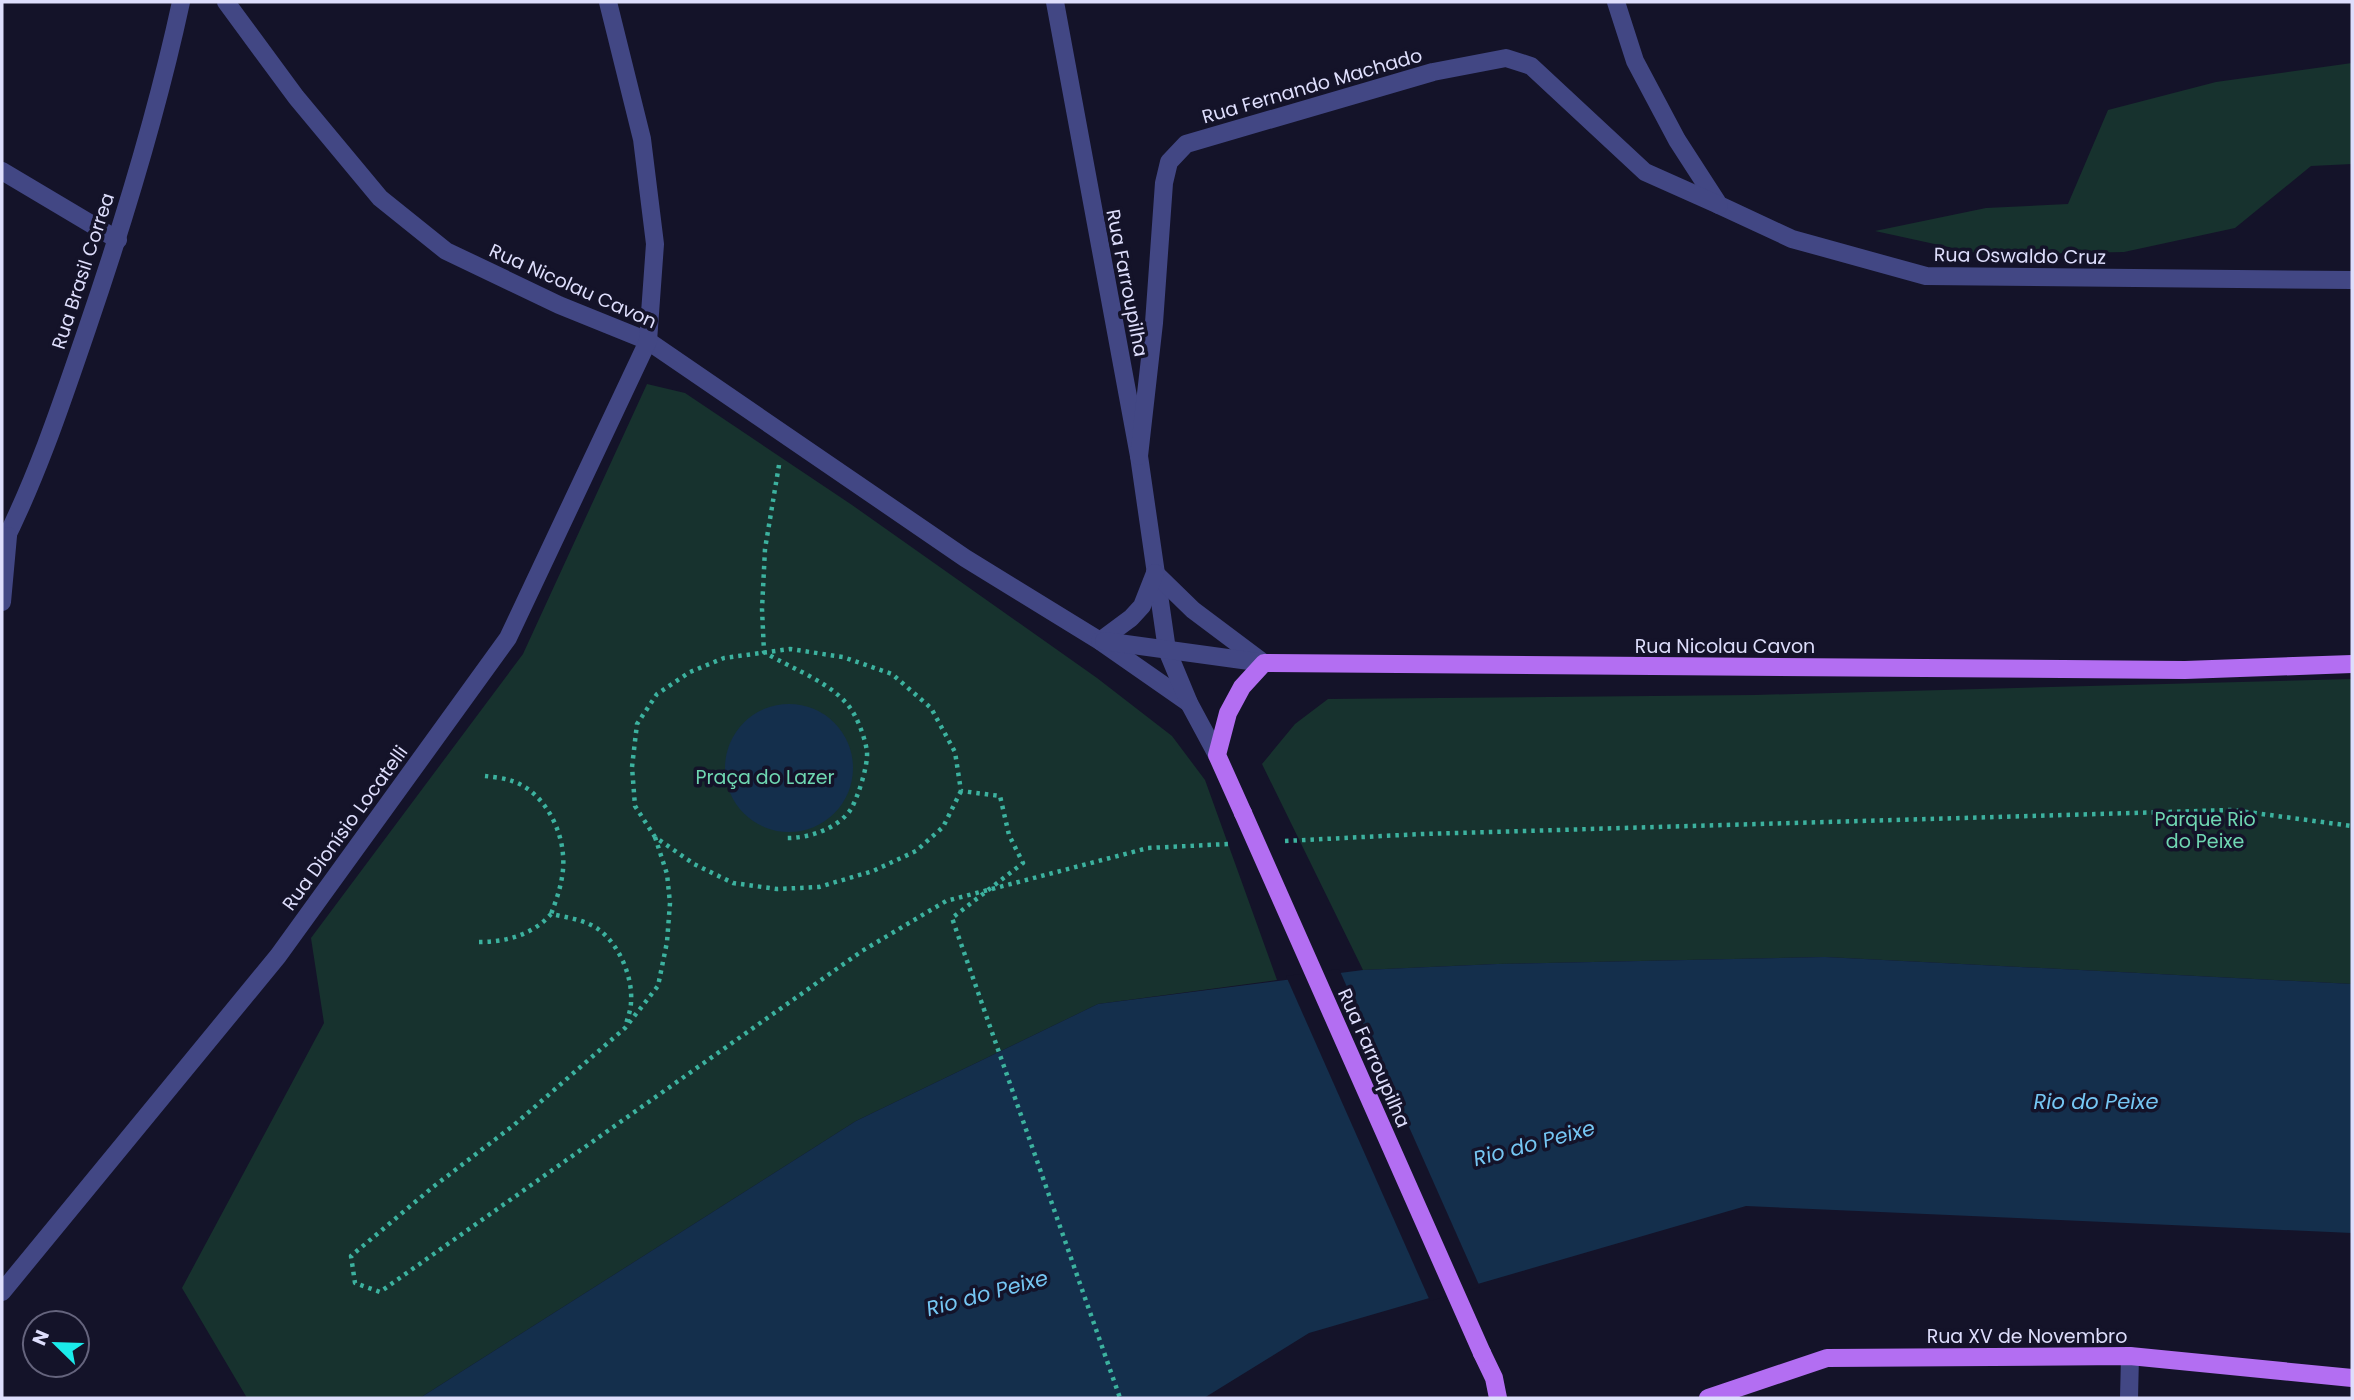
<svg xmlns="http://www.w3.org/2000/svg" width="2354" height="1400" viewBox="0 0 2354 1400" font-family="Poppins,sans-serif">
<rect width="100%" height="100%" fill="#141329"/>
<g fill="#17322e">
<path d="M2352,63V164L2311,166L2235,228L2124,252L1985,255L1875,231L1986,208L2068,204L2108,110L2216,82Z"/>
<path d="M647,384L685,393L852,505L1097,678L1172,736L1205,780L1277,980L1098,1004L856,1121L420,1398H247L182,1288L324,1023L311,938L523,654Z"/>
<path d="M2352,679V984L1825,957L1497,964L1363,970L1262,764L1295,724L1328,699L1755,695Z"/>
</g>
<g fill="#142f4c">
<circle cx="789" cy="768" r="64"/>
<path d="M1825,957L2352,984V1233L1746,1206L1309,1333L1204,1398H420L856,1121L1098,1004L1363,970L1497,964Z"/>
</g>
<path fill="#141329" d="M1339,969L1480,1287L1430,1301L1286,976Z"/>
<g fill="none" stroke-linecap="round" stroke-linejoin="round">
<g stroke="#3cb29f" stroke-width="4.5" stroke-dasharray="3.5 5" stroke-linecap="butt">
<path d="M779,465L765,549L762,609L764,652C793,670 839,684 855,716C860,725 866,742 867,752C868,766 858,797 851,809C838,829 807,839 784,838"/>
<path d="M485,776C493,777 504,778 512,781C541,790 561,825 563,855C565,875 558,896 551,914"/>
<path d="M961,791L943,827L916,851L873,871L819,887L777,889L733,883L694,864L655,837L635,806L632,767L637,724L657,694L690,672L724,658L790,649L843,657L892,674L931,708L955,752L961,791L1000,796L1009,835L1023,863L952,918L1120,1398"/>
<path d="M655,837L667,874L670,903L667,942L658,986L625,1028L514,1125L433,1187L351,1256L355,1283L380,1292L862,951L946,901L1148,848L1228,844"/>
<path d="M1285,841L1421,834L2232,810L2352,826"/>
<path d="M479,942C505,942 533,935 551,914C566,917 585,920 598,929C619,944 633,977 631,1002C631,1009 628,1017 626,1024"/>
</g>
<g stroke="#424784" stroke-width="18">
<path d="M226,2L296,97L380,198L446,251L559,305L648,341L965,558L1100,641L1189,703"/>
<path d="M1055,2L1139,456L1167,650L1189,703L1217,755"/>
<path d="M1616,2L1635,61L1677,140L1719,205L1792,239L1926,276L2352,280"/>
<path d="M2,171L118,240"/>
<path d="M1139,456L1154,323L1164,183L1169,162L1186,144L1433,72L1506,58L1531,66L1645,172L1719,205"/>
<path d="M2,546C37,477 62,402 87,329C124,221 157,113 181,2"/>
<path d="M1155,573L1193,610L1261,661"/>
<path d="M2,602L8,536"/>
<path d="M1100,641L1131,618L1142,606L1155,573"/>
<path d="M1104,641L1264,663"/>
<path d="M2,1292L278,956L508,638L648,341L655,244L642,139L608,2"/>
<path d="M2129,1398L2130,1356"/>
</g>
<g stroke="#b36ef2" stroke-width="18">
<path d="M1243,813L1217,755L1228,713L1242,687L1264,663L2185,670L2352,664"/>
<path d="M1482,1353L1494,1378L1498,1398"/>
<path d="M1708,1398L1827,1358L2130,1356L2352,1378"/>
</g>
<path stroke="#b36ef2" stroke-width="18" d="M1243,813L1482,1353"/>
</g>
<g text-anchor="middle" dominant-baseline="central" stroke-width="7" stroke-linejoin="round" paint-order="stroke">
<g font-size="19" fill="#dedefc" stroke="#141329">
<text transform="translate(1312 86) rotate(-16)">Rua Fernando Machado</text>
<text transform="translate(2020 256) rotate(1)">Rua Oswaldo Cruz</text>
<text transform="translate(83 271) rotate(-72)">Rua Brasil Correa</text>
<text transform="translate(1127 283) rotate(79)">Rua Farroupilha</text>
<text transform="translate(573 286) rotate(24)">Rua Nicolau Cavon</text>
<text x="1725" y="646">Rua Nicolau Cavon</text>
<text transform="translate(345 828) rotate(-54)">Rua Dionísio Locatelli</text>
<text transform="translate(1374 1058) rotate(66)">Rua Farroupilha</text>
<text x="2027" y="1336">Rua XV de Novembro</text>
</g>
<g font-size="19" fill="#6fd7b2" stroke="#141329">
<text x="765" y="777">Praça do Lazer</text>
<text x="2205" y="819">Parque Rio<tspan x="2205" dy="22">do Peixe</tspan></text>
</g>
<g font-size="21" font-style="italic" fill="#75c6f3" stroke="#141329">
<text x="2096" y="1101">Rio do Peixe</text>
<text transform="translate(1534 1143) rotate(-15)">Rio do Peixe</text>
<text transform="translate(987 1293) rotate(-15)">Rio do Peixe</text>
</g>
</g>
<rect width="2354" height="1400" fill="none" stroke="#dedefc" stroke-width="7"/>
<g transform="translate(56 1344) rotate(293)"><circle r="33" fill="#141329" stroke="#65647d" stroke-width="2"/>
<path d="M0-5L12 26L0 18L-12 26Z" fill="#1bebea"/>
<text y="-10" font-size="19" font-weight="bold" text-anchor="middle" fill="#dedefc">N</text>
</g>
</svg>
